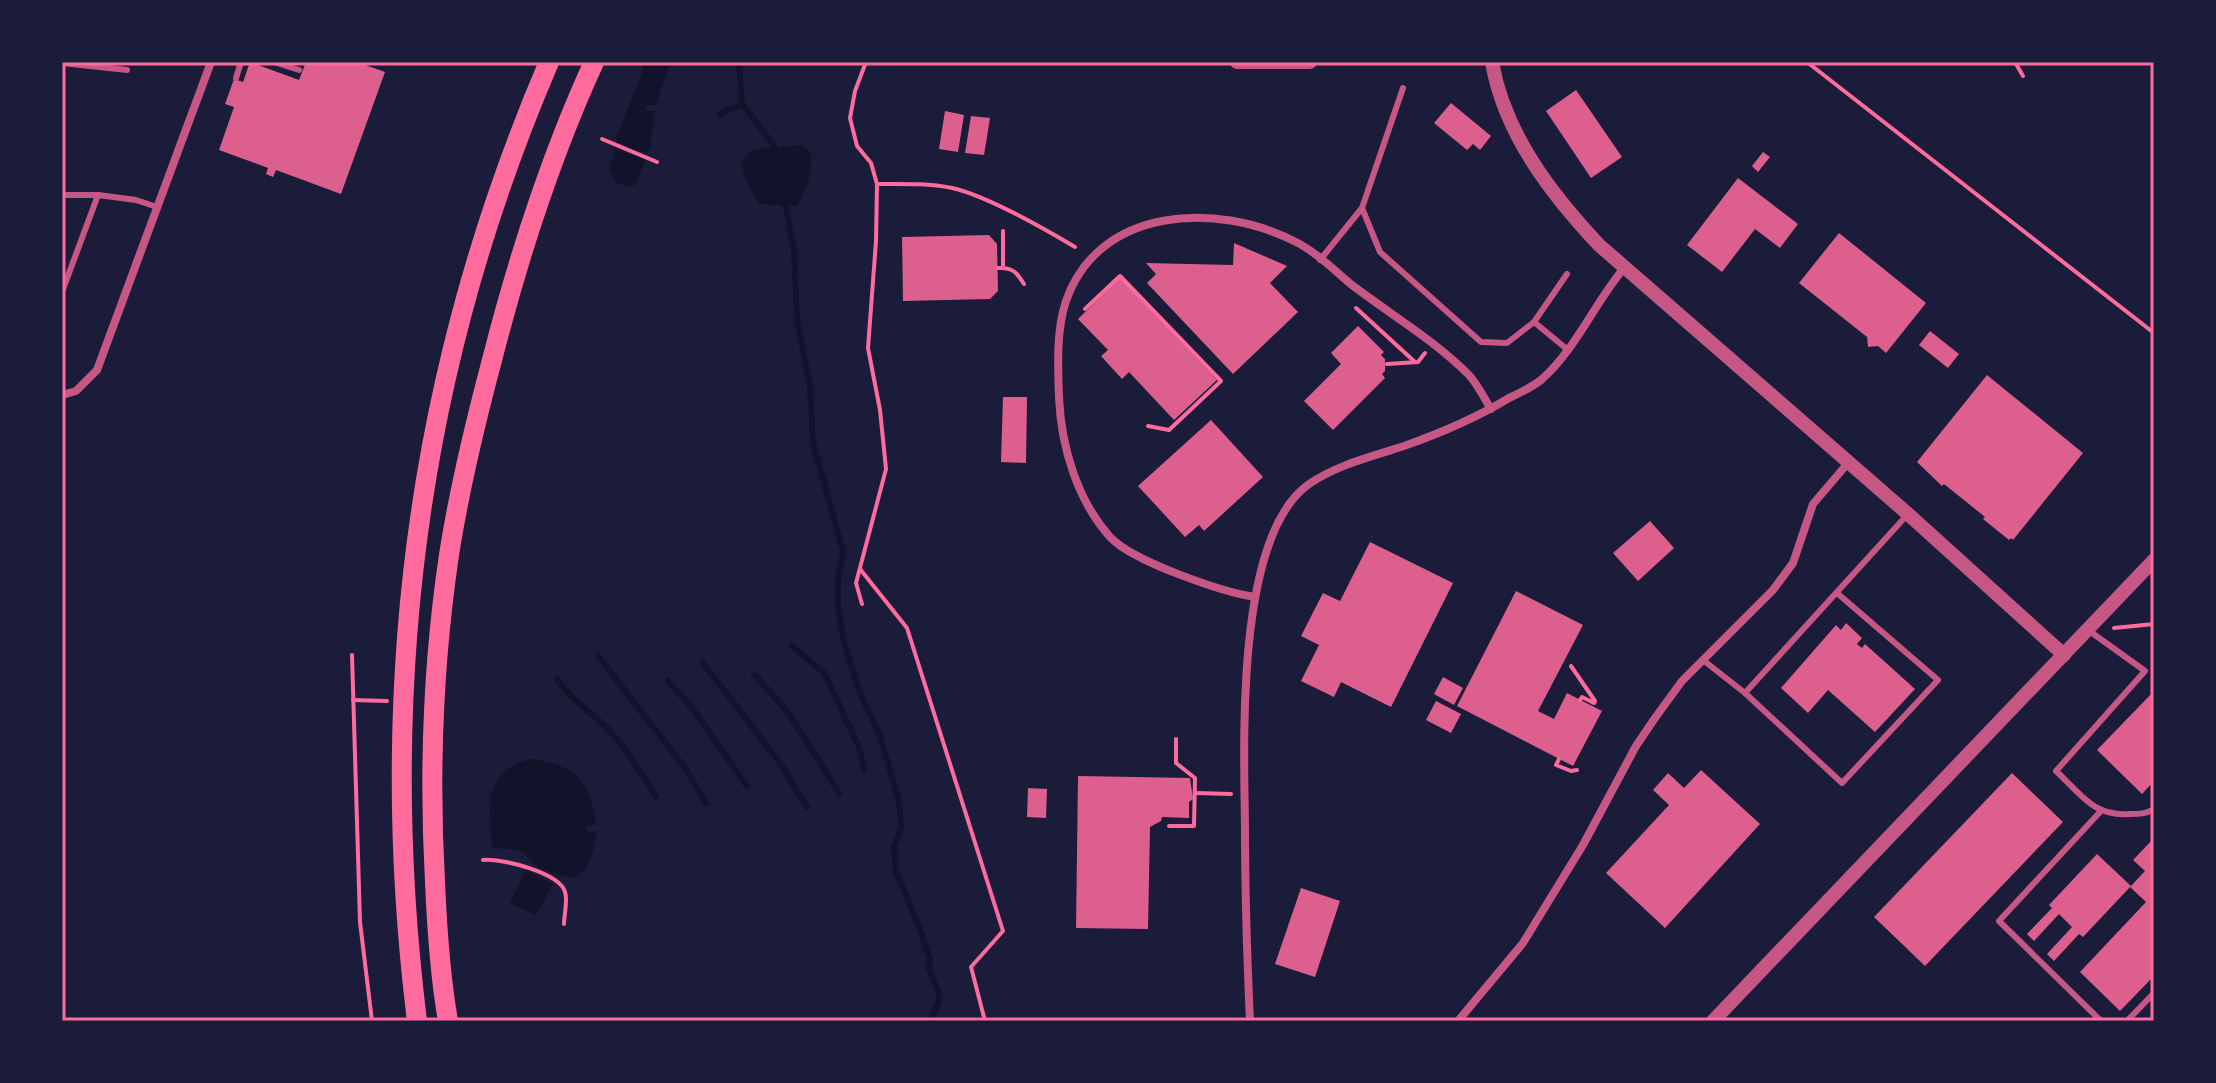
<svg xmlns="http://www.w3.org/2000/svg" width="2216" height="1083" viewBox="0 0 2216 1083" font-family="'Fira Sans Condensed',sans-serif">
<rect width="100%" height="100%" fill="#1b1b3a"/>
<g fill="#12122b">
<path d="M646,62H670L656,105H646V110L655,111L650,148L644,153L617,142L616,138Z"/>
<path d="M803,145L810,152C813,173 808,188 797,206L759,204L745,179L741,161L752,150Z"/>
<path d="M615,149L645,160L636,183L631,188L617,183L609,171Z"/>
<path d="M531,759C576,765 589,780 596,824L586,827L588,833L597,831C594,849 592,869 574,878C555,872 536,873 525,853L512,849L493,848C487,809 483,770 531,759Z"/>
<path d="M526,870L553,884L536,915L510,903Z"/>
</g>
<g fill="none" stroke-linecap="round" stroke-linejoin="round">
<g stroke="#12122b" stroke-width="6">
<path d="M739,62L742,104L775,147L777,155"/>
<path d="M720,114L742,104"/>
<path d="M784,198L794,249L797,318L810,386L813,443L843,551L838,579V607L844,643L859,690L880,736L899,801L901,828L894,848L896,872L920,929L930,960L929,969L940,997L931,1021"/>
<path d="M792,646L824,673L859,747L864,769"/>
<path d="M598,656L685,768L706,803"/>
<path d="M702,662L778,760L807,807"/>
<path d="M754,674L788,712L839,793"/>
<path d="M557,679C570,699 590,711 607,728C626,748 641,773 656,796"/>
<path d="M668,681L692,708L747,786"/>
</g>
</g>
<g fill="#dd5f8e">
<path d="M250,62L299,80L306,62H357L385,72L341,194L276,170L273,177L266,174L268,168L219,150L234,107L225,104L234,79L243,82Z"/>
<path d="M1576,90L1622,157L1591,178L1546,111Z"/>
<path d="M1451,103L1491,136L1480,150L1473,144L1467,150L1434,123Z"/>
<path d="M945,111L964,115L958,152L939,149Z"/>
<path d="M971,116L990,118L984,155L965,153Z"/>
<path d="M1763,152L1770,157L1758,172L1752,166Z"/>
<path d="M1738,178L1798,224L1780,248L1755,229L1722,272L1687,245Z"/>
<path d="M1839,233L1926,303L1886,353L1878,346L1868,347L1867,337L1799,283Z"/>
<path d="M989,235L997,244L998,291L990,299L903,301L902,237Z"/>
<path d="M1234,243L1287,266L1270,283L1298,312L1233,374L1147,283L1156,274L1146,263L1233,265Z"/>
<path d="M1120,278L1217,380L1174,420L1129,372L1122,379L1101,356L1108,350L1078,319Z"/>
<path d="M1358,326L1384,352L1381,355L1385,359V371L1382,374L1385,378L1333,430L1304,401L1341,364L1331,353Z"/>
<path d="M1930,331L1959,354L1948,368L1919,345Z"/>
<path d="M1987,375L2083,453L2013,540L2011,538L2009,540L1983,519L1985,517L1944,484L1942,486L1917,462Z"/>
<path d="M1003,397H1027L1026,463L1001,462Z"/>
<path d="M1211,420L1263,477L1204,531L1199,525L1185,537L1138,486Z"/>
<path d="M1650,521L1674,548L1638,581L1613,553Z"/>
<path d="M1370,542L1453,583L1391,707L1341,682L1334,697L1301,681L1319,645L1301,636L1323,593L1340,601Z"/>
<path d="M1516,591L1583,625L1538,711L1554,719L1567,693L1602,711L1573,766L1457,706Z"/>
<path d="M1846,623L1862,638L1857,644L1862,648L1865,644L1915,689L1875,732L1828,690L1808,713L1781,688L1836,625L1841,630Z"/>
<path d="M1443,677L1463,688L1454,705L1434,694Z"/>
<path d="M2154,691V781L2142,794L2097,750Z"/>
<path d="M1436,701L1461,714L1451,733L1426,720Z"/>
<path d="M1701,770L1760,824L1665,928L1606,873L1669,805L1653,790L1668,773L1684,788Z"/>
<path d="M2012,773L2063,822L1925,966L1874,917Z"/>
<path d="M1078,776L1190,778L1193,799L1189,802V818L1162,817L1161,821L1150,827L1148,929L1076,928Z"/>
<path d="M1028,788L1047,789L1046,818L1027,817Z"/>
<path d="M2154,838V976L2120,1011L2080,972L2146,902L2130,887L2145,871L2133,860Z"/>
<path d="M2097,854L2131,886L2083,937L2079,934L2054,961L2047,954L2072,927L2059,914L2034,941L2027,934L2052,908L2049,905Z"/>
<path d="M1301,888L1340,901L1315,977L1275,964Z"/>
</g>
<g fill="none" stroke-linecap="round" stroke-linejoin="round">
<g stroke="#ff6b9d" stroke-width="4">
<path d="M1807,62L2154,333"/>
<path d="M2015,62L2023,76"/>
<path d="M602,139L657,162"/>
<path d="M877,184C902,184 927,183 952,188C988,196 1043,228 1075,247"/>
<path d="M998,268C1013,267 1017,273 1024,284"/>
<path d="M1003,268V231"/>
<path d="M1356,308L1415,362"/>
<path d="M1085,309L1120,276L1221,381L1169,430L1148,426"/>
<path d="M1387,364L1418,362L1425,353"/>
<path d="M860,569L907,628L1003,931L971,967L985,1021"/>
<path d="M862,604L856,583L886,469L880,410L868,348L876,241L877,184L871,163L857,146L850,118L855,91L866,62"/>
<path d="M2114,628L2154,624"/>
<path d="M352,655L360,922L372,1021"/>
<path d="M1571,666L1595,701L1594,703L1582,697L1580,700"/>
<path d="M353,700L387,701"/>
<path d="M1559,759L1556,765L1571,771L1577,770"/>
<path d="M1196,793L1231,794"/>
<path d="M1169,826H1194L1195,778L1176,763V739"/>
<path d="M483,860C502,858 560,873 565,892C568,901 564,915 564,924"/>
</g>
<g stroke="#c65784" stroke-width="6">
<path d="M274,62L299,70"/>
<path d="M62,63L127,70"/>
<path d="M236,78L241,62"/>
<path d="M62,195H98L62,292"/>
<path d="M98,195L136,200L157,207"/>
<path d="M1362,208L1380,252L1481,342L1507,343L1534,322L1568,350"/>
<path d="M1320,260L1362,208L1403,88"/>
<path d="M1534,322L1567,274"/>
<path d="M2088,630L2145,671L2056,771C2081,794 2093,817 2130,814C2139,814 2146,814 2154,809"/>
<path d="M1703,660L1745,693L1842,783L1938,680L1837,593"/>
<path d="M1745,693L1908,514"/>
<path d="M2100,812L1999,921L2101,1021"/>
<path d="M2127,1021L2154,993"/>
</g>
<g stroke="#c65784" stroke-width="8">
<path d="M62,395L76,391L97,370L211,62"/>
<path d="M1255,597C1222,592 1132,561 1110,537C1077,500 1061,446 1059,397C1058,366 1056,331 1066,301C1099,206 1217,202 1294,241C1315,251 1334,270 1352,285C1390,314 1434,340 1468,374C1477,383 1484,398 1491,409"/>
<path d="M1250,1021C1247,956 1245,891 1245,827C1244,744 1235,536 1309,484C1339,464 1371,457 1404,446C1441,433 1476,418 1509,398C1520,393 1532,387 1541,380C1576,349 1594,304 1624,268"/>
<path d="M1458,1021L1523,943L1583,845L1636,746L1655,718L1682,681L1773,590L1793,563L1813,504L1848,463"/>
</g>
<g stroke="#c65784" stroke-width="14">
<path d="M1237,62H1310"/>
<path d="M1492,62C1504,133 1551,194 1599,245L1908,514L2064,655"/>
<path d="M1713,1021L2154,560"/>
</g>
<g stroke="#ff6b9d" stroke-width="20">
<path d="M417,1021C376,690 417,369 549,62"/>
<path d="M448,1021C440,975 437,929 435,882C429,774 433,663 449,555C459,490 475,424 492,360C518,258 550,158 594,62"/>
</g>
</g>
<rect width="2216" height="1083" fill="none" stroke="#1b1b3a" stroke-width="128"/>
<rect x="64" y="64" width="2088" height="955" fill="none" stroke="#ff6b9d" stroke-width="3"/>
</svg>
